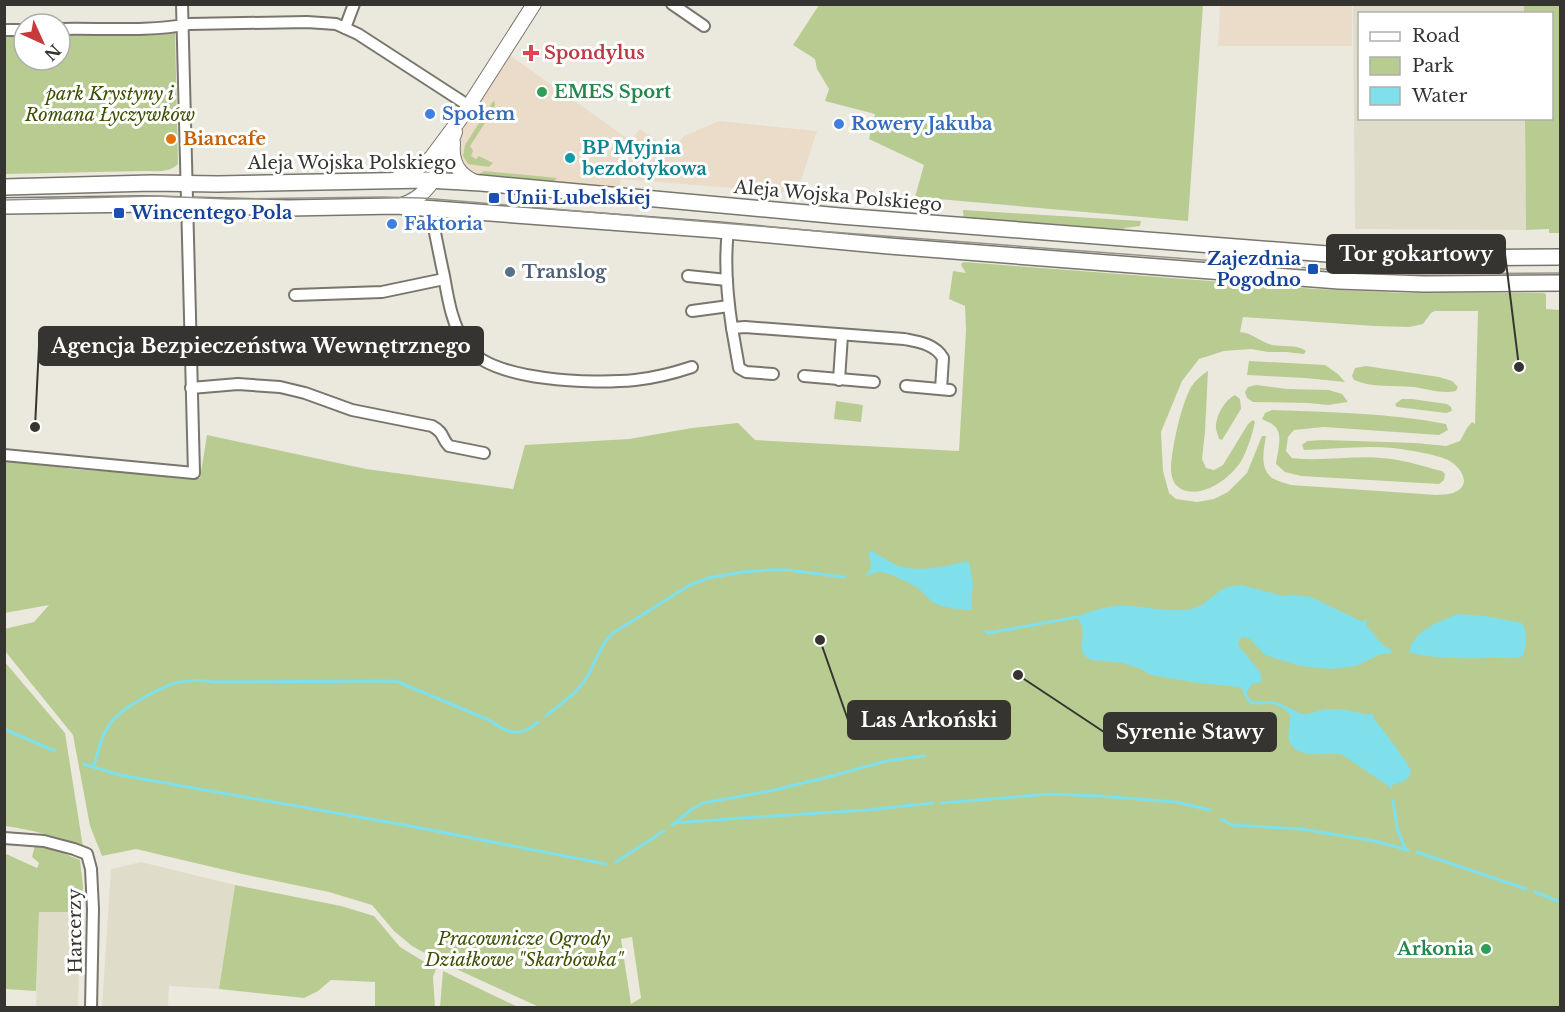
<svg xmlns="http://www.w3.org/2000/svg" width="1565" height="1012" viewBox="0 0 1565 1012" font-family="'Libre Baskerville',serif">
<rect width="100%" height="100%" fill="#ebe9de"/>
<g fill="#ebdcc9">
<path d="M1220,5H1352V46H1218Z"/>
<path d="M505,52L630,140L640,129L659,142L673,148L684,136L719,121L817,131L797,193L621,179L619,193L477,180L463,173L456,137Z"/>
</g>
<g fill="#e0dcca">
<path d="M1353,5H1524V13L1360,14V118L1525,119L1526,230L1355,229Z"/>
<path d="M141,862L235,885L219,989L169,986L168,1007L102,1008L111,869Z"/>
<path d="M39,911L81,912V919H79V928H80L78,1007L36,1008Z"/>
</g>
<g fill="#b8cc92" fill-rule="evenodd">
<path d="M819,5H1203L1188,221L915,197L924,165L869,139L875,114L825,101L829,89L817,69L815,59L793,45Z"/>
<path d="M1524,5H1560V233H1549V229L1526,230L1525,119L1552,118V14L1524,13Z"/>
<path d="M175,33L178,164C170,173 155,171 144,171L5,174V37H24V60H60V36Z"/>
<path d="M494,100L495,104L494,109L470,146L473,151L471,156L476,159L479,156L493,163L489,167L468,164L463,156L465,145Z"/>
<path d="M484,171L557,178L554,181L551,182L478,175Z"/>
<path d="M963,210L1141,221L1140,226L1125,228L1115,234L964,222Z"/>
<path d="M964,262L1316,289L1409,293H1543L1546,294V309L1560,310V1007H537V1006L441,962L412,946L394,931L372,905L329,892L242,874L136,849L102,856L90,826L73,735L5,651L4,629L34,622L49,605L5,613V461L28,462L72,469L200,478L207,435L366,469L513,489L525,445L629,439L692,428L738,423L755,440L959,451L966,330L965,306L949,299L953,271L966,273L961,265L962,263ZM1435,311H1478L1475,424L1472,422L1467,428L1460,441L1446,446L1416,443L1324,440L1307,441L1302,445L1304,450C1334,449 1364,445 1393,448C1408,450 1435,454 1448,460C1460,466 1473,484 1455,492C1450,495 1443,494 1437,495L1291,485C1285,483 1277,481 1272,478C1259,468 1264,449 1266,436H1262L1247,473L1228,492L1214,499L1197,502L1176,499L1169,493L1163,471L1161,432L1182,381L1199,359L1224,351L1251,349L1268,352H1286L1304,354L1306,351C1297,344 1283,347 1272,345C1260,342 1253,333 1240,332L1243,317L1374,326L1409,327L1423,324L1431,313ZM632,937L641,998L631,1004L621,939Z"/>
<path d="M1249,361L1325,365L1338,374L1345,382L1305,378L1247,375Z"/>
<path d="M1366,366L1439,377L1452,381L1458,387L1456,391C1441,394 1428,389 1414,387C1394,385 1372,388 1354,380L1352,376L1355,368Z"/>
<path d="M1208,371L1205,432L1202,459L1206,468L1214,470L1223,465L1248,424L1253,420L1255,422C1252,435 1247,452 1240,463C1229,478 1208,495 1187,491C1183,491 1178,487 1175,484C1173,480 1171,475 1171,471C1171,450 1181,405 1191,387C1196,380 1201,375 1208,371Z"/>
<path d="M1256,385L1287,389L1329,390L1342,394L1348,402L1328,405L1308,403L1253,402L1247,398L1245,392L1248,387Z"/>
<path d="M1235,395L1240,399L1241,409L1222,440L1219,439C1218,436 1217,432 1216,429C1215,416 1225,400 1235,395Z"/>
<path d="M1402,399H1412L1447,404L1451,407L1452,411L1446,413L1397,407L1395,404Z"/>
<path d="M836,401L863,405L861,422L834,419Z"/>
<path d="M1272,410C1330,412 1389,413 1446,424L1448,430L1439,435L1324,427L1294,430L1288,437L1286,451L1292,458C1325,462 1358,454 1391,459C1408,461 1425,467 1442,471L1445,474L1444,480L1439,484L1301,476L1285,472L1276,464C1277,452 1285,432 1272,424C1269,422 1265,421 1262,419L1265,413Z"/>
<path d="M4,661L65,733L83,847C58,836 32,830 5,826Z"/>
<path d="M35,845L48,847L80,860L83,886L81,912H39L36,991L5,989L4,853L37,868L39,863L32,857Z"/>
<path d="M235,885L341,906L374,916L400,947L436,969L433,977L435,1007H375V982L331,980L318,991L304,998L219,989Z"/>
<path d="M443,971L518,1007H440Z"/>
</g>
<g fill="#7fdfeb">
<path d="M871,551C878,554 885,559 892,563C914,574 941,567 964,562H969L973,584L971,610C962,609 949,609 939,605C930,602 925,594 918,588C910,583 888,572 879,572C874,572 870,575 866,577V575L871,568L869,553Z"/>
<path d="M1241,585L1283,596L1295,595L1311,597L1363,622L1365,619L1367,621L1366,625C1374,633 1381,647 1391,649L1392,653L1381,654L1356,666L1333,669L1309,667L1297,665L1265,655L1250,639L1244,637L1239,639L1238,645L1260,672L1262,681L1251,685L1247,692L1244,693L1242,689L1238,687L1199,683L1151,675L1141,669L1123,663L1091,660C1074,651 1086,640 1082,626C1081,623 1078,620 1077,617C1095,609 1111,605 1131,606C1151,607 1171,613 1191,609C1204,607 1212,595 1223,589C1228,586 1235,586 1241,585Z"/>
<path d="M1458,614L1485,616L1522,623C1528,631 1526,648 1523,656C1515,659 1508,657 1500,658C1475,658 1433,660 1409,652C1413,631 1440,621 1458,614Z"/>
<path d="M1286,706L1301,714H1307L1326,709H1341L1369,715L1371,713L1374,716L1373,718C1379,724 1411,766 1411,772C1409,781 1399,783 1392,785V789H1390V787L1341,754C1326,752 1294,761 1289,739C1287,731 1291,723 1290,715L1285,709Z"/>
</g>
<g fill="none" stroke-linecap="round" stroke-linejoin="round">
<g stroke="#7fdfeb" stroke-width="3">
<path d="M986,631L988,633L1077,617"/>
<path d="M1245,693L1248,699L1252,703C1265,704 1274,699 1285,708"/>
<path d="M546,716C560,704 578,693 587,677C596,662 600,645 613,633L690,585L708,578L742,572L770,570H787L844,577"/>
<path d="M4,729L55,751"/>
<path d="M84,764L93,767C98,756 99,743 105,732C108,727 112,720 116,717C128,705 165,684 181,682C192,680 203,680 214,682L396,681L489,720L505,730L512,732H522L530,728L538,722"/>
<path d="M93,767L120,775L410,826L606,864"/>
<path d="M1393,801L1397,828L1405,849"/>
<path d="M941,803L1050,794L1099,796L1176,802L1210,810"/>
<path d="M1221,819L1233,825L1301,829L1375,841L1408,850"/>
<path d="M676,822L692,809L703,803L770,791L828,777L886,761L924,756"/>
<path d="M672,825L675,823L742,818L867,810L933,803"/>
<path d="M1417,852L1526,889"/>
<path d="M616,862L664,831"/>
<path d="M1535,892L1560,902"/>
</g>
<defs>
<g id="minor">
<path d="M672,4L704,26"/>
<path d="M345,28L354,4"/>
<path d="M60,29C101,28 149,32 189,24L307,22L336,24L358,34L469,106"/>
<path d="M4,30H24"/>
<path d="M430,209C435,231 439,254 444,276C448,299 452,325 466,345C490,382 595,384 635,380C654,378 674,373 692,367"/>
<path d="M728,231C724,263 727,295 732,328L745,327L904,339C919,342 935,344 943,358L941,389"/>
<path d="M688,276L727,280"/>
<path d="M295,295L382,292L444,279"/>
<path d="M692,311L729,306"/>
<path d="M732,328L739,368L746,372L773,374"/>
<path d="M804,376L874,382"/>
<path d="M839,380L842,335"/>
<path d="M906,386L950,390"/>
<path d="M191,388L238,384L280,387L305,393L352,410L432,426C445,433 441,438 449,446L484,453"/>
<path d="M4,455L194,473L182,4"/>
<path d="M4,838L44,841L74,849L87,854L91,869L93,909L91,1008"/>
</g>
<g id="tertiary">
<path d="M453,143C451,163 459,176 478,183"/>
<path d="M394,180L415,170L431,158L463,115L534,4"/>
<path d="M398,206C433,198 443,161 455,132"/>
</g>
<g id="secondary">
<path d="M4,187L151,183L218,184L427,180L481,183L840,216L1340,255L1419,258L1560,257"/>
<path d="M4,206L143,204L288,208L396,206L717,230L889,246L1339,281L1424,284L1560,283"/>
</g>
</defs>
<use href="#minor" stroke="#78766d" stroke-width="14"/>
<use href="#tertiary" stroke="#78766d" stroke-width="16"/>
<use href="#secondary" stroke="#78766d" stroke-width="18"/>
<use href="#minor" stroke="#fff" stroke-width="10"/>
<use href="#tertiary" stroke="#fff" stroke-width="14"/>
<use href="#secondary" stroke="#fff" stroke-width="15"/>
<path stroke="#95948c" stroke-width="1.5" d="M4,200L155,196L229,199L381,197L422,198L818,231L1362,272L1410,274L1560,273"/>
</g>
<path fill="#e0444e" stroke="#fff" stroke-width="2" d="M528 44h6v6h6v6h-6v6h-6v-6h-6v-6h6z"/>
<g fill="#2e9e5b" stroke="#fff" stroke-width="2">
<circle cx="542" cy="92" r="6"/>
<circle cx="1486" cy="949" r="6"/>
</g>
<g fill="#3f7fe0" stroke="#fff" stroke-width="2">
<circle cx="430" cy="114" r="6"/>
<circle cx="839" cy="124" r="6"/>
<circle cx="392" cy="224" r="6"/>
</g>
<circle fill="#e8710a" stroke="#fff" stroke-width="2" cx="171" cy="139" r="6"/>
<circle fill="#0f9aa8" stroke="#fff" stroke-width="2" cx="570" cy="158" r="6"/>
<g fill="#1a4fb4" stroke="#fff" stroke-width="2">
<rect x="488" y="192" width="12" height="12" rx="3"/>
<rect x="113" y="207" width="12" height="12" rx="3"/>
<rect x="1307" y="263" width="12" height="12" rx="3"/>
</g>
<circle fill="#5c6f8a" stroke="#fff" stroke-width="2" cx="510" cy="272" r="6"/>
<g text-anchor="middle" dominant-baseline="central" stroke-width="6" stroke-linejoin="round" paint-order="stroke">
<g font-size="18" font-weight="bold" fill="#be3a42" stroke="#fff" text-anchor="start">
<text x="544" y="53">Spondylus</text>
</g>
<g font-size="18" font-weight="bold" fill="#27864d" stroke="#fff" text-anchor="start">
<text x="554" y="92">EMES Sport</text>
<text x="1474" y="949" text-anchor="end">Arkonia</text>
</g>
<g font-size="18" font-style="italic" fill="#3d5002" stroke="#fff">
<text x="110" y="94">park Krystyny i<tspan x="110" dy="21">Romana Łyczywków</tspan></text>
<text x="524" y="939">Pracownicze Ogrody<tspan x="524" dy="21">Działkowe "Skarbówka"</tspan></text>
</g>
<g font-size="18" font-weight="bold" fill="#366cbe" stroke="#fff" text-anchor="start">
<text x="442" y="114">Społem</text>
<text x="851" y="124">Rowery Jakuba</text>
<text x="404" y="224">Faktoria</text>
</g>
<g font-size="18" font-weight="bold" fill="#c56008" stroke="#fff" text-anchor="start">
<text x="183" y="139">Biancafe</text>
</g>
<g font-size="18" font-weight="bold" fill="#0d838f" stroke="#fff" text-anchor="start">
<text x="582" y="148">BP Myjnia<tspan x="582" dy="21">bezdotykowa</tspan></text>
</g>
<g font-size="18" fill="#353430" stroke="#fff">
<text x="352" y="163">Aleja Wojska Polskiego</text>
<text transform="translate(838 196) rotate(5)">Aleja Wojska Polskiego</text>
<text transform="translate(75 931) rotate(-91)">Harcerzy</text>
</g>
<g font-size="18" font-weight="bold" fill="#164399" stroke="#fff" text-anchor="start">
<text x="506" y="198">Unii Lubelskiej</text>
<text x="131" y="213">Wincentego Pola</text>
<text x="1301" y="259" text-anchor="end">Zajezdnia<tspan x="1301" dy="21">Pogodno</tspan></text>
</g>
<g font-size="18" font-weight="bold" fill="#4e5e75" stroke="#fff" text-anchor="start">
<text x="522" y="272">Translog</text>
</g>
</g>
<path fill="none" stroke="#353430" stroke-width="2" d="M1519 367L1505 254M35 427L39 346M820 640L848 720M1018 675L1104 732"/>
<g fill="#353430" stroke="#fff" stroke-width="2">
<circle cx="1519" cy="367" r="6"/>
<circle cx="35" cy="427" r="6"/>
<circle cx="820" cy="640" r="6"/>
<circle cx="1018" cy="675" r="6"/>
</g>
<g fill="#353430" stroke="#353430" stroke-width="2">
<rect x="1327" y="235" width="178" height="38" rx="6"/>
<rect x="39" y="327" width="444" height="38" rx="6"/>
<rect x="848" y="701" width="162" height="38" rx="6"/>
<rect x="1104" y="713" width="172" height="38" rx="6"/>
</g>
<g font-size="20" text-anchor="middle" font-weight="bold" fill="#fff">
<text x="1416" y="261">Tor gokartowy</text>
<text x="261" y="353">Agencja Bezpieczeństwa Wewnętrznego</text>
<text x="929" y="727">Las Arkoński</text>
<text x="1190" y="739">Syrenie Stawy</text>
</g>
<rect width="1565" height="1012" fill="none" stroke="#353430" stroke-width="12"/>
<rect x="1358" y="12" width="195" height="108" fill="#ffffff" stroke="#aeaeac" stroke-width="1.5"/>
<rect x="1370" y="32" width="30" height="9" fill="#ffffff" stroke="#aeaeac" stroke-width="1.5"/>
<text x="1412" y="42" font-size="18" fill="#353430">Road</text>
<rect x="1370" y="57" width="30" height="18" fill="#b8cc92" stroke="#aeaeac" stroke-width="1.5"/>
<text x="1412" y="72" font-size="18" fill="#353430">Park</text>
<rect x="1370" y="87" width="30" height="18" fill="#7fdfeb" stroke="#aeaeac" stroke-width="1.5"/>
<text x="1412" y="102" font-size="18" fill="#353430">Water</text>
<g transform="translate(42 42) rotate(135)"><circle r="28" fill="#ffffff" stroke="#aeaeac" stroke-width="1.5"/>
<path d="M0-4.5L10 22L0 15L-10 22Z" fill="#c8393d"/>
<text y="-9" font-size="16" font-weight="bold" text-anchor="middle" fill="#353430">N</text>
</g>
</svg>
